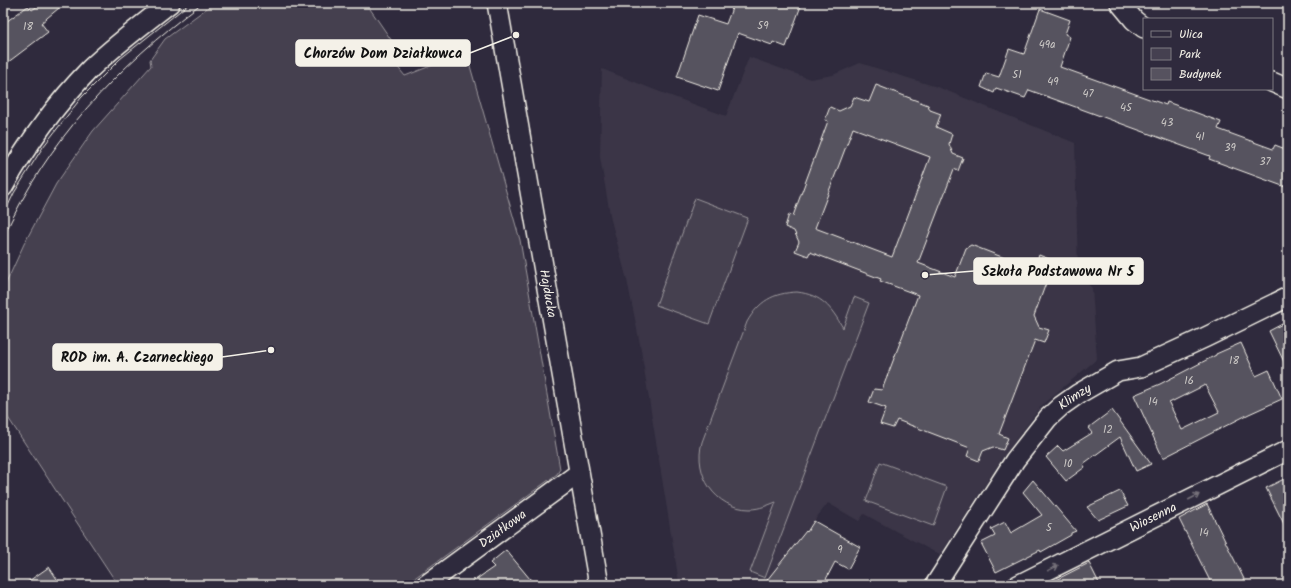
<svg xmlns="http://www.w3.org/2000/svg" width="1291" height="588" viewBox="0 0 1291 588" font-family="Kalam,sans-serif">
<rect width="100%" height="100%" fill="#2f2a3d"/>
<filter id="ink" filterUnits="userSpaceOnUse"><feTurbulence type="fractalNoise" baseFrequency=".025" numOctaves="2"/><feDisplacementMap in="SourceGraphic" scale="8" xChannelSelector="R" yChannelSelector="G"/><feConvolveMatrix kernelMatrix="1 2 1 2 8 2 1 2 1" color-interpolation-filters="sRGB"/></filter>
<g filter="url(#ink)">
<path fill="#3b3647" d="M749,57L810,79L833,75L860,63L940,88L1075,143L1078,274L1092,288L1097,359L1043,404L1005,454L940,555L864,514L859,521L828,503L772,574L761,585H681L679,582L640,344L627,280L611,220L600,157L602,69L660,92L726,116Z"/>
<g fill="#454050" stroke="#9c989c">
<path d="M214,3H366L396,47L387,54L405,76L466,52L520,240L560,469L557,474L405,585H118L3,410V290L24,244L56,184L93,131L151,66L150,60L165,39Z"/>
<path d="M695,198L748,218L709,324L656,305Z"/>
<path d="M797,292C822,295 831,307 843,328L854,297L869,303L765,578L750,572L776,502C768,505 760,509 750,509C715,509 693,474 702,442L747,322C759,301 773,293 797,292Z"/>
<path d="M880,462L947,487L933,526L866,501Z"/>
</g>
<g fill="#56525f" stroke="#f4f1e8" fill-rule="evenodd">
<path d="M42,3H65L41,23L48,32L3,66V24L28,6L32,10Z"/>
<path d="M734,3H802L786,47L773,42L772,45L738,33L718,91L677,77L698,15L726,24Z"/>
<path d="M1040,9L1070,20L1065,34L1070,37L1060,67L1166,105L1167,102L1181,107L1221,122L1218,129L1273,149L1275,145L1288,150V188L1209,159L1210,156L1029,90L1025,98L996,88L994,93L981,87L986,73L999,77L1009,49L1024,54Z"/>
<path d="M876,85L928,105L930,110L941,114L936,127L952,134L949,144L953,154L963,158L958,171L954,169L918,263L955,277L966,248L971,245L1033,269L1039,255L1054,261L1034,316L1039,327L1049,330L1044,343L1035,340L999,434L1008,438L1003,450L993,447L983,451L979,461L967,456L970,448L897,420L893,428L880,424L886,408L869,402L874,389L882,390L918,295L880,281L881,279L810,252L808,256L795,251L799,242L794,231L785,227L789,214L793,216L828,121L825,120L830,107L839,111L850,106L854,97L869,102ZM853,128L930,157L892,257L815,228Z"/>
<path d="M1288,321V370L1269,331Z"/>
<path d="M1241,343L1256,376L1269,370L1282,399L1249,414L1163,458L1134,395L1160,384L1216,355V354ZM1205,385L1219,412L1182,430L1169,403Z"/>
<path d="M1112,410L1151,464L1136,471L1120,437L1083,464L1085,467L1066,481L1046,457L1058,446L1063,451L1092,433L1088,428Z"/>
<path d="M1288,477V532L1266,488Z"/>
<path d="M1033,480L1076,531L1071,533V535L1041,552L1040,550L996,572L981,543L995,536L991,529L1005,522L1011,533L1042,515L1023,492Z"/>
<path d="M1120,491L1128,506L1098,520L1087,507Z"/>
<path d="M1207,504L1228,547L1247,585H1212L1179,519Z"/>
<path d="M814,521L860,547L848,569L835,562L823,585H779L767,580L806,531L807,532Z"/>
<path d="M506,550L535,585H468L494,567L490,563Z"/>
<path d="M1089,563L1100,585H1046Z"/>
<path d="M49,567L61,585H23Z"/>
</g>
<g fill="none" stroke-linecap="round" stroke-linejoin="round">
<defs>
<g id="minor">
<path id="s1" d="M497,3L599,585"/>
<path d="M1120,3L1134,20L1144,28"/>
<path d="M1272,82L1288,89"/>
<path d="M3,187C27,144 56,104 90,69C115,45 143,24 170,3"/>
<path id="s2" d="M426,585L579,473"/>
<path id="s3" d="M935,585L1015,460L1048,418L1061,406L1078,394L1118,371L1141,367L1206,337L1288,297"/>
<path id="s4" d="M1018,585L1288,450"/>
</g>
</defs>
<use href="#minor" stroke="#f4f1e8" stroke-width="22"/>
<use href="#minor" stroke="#2f2a3d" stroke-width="19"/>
<g stroke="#f4f1e8" stroke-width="1">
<path d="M3,216L14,193L43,147L81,98L120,59L190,3"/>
<path d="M3,238C48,139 116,68 202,3"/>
</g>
</g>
<defs><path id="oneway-shaft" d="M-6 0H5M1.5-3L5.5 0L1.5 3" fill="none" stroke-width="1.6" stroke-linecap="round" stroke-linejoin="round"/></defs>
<g stroke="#747079">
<use href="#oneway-shaft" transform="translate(1194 497) rotate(-27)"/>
<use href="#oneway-shaft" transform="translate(1053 568) rotate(-27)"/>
</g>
</g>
<g text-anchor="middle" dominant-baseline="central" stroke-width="3.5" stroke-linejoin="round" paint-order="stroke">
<g font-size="11" fill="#ccc9c6">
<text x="763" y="26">59</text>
<text x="28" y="27">18</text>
<text x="1047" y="45">49a</text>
<text x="1017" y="75">51</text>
<text x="1053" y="82">49</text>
<text x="1088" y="94">47</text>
<text x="1126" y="108">45</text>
<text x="1167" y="123">43</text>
<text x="1200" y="137">41</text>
<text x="1230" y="148">39</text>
<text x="1265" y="162">37</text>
<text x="1234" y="361">18</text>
<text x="1189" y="381">16</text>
<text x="1153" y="402">14</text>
<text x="1108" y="430">12</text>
<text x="1068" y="464">10</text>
<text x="1049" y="528">5</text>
<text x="1204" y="533">14</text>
<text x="840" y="550">9</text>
</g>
<g font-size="13" fill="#f4f1e8" stroke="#2f2a3d">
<text stroke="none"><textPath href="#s1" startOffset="295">Hajducka</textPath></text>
<text stroke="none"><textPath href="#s3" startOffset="236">Klimzy</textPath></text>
<text stroke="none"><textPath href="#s4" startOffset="151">Wiosenna</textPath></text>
<text stroke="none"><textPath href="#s2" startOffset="95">Działkowa</textPath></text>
</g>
</g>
<path fill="none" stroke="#f4f1e8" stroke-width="1.5" d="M516 35L470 53M925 275L974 271M271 350L222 357"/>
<g fill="#f4f1e8" stroke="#2f2a3d" stroke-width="1.5">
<circle cx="516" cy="35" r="4"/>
<circle cx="925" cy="275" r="4"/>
<circle cx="271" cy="350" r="4"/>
</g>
<g fill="#f4f1e8" stroke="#f4f1e8" stroke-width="1.5">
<rect x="296" y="40" width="174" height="26" rx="4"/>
<rect x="974" y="258" width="169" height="26" rx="4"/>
<rect x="53" y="344" width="169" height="26" rx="4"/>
</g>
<g font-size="14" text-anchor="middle" font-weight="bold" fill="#111">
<text x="383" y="58">Chorzów Dom Działkowca</text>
<text x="1058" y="276">Szkoła Podstawowa Nr 5</text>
<text x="137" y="362">ROD im. A. Czarneckiego</text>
</g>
<rect width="1291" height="588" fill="none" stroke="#2f2a3d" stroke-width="16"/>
<rect x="8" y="8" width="1275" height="572" fill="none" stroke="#f4f1e8" stroke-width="1.5" filter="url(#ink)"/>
<rect x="1143" y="18" width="130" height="72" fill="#2f2a3d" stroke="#7e7a81"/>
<rect x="1151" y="31" width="20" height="6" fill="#2f2a3d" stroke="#7e7a81"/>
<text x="1179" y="38" font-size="12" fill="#f4f1e8">Ulica</text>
<rect x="1151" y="48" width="20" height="12" fill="#454050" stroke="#7e7a81"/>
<text x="1179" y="58" font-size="12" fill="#f4f1e8">Park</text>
<rect x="1151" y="68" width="20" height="12" fill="#56525f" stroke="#7e7a81"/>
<text x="1179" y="78" font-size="12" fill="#f4f1e8">Budynek</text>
</svg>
